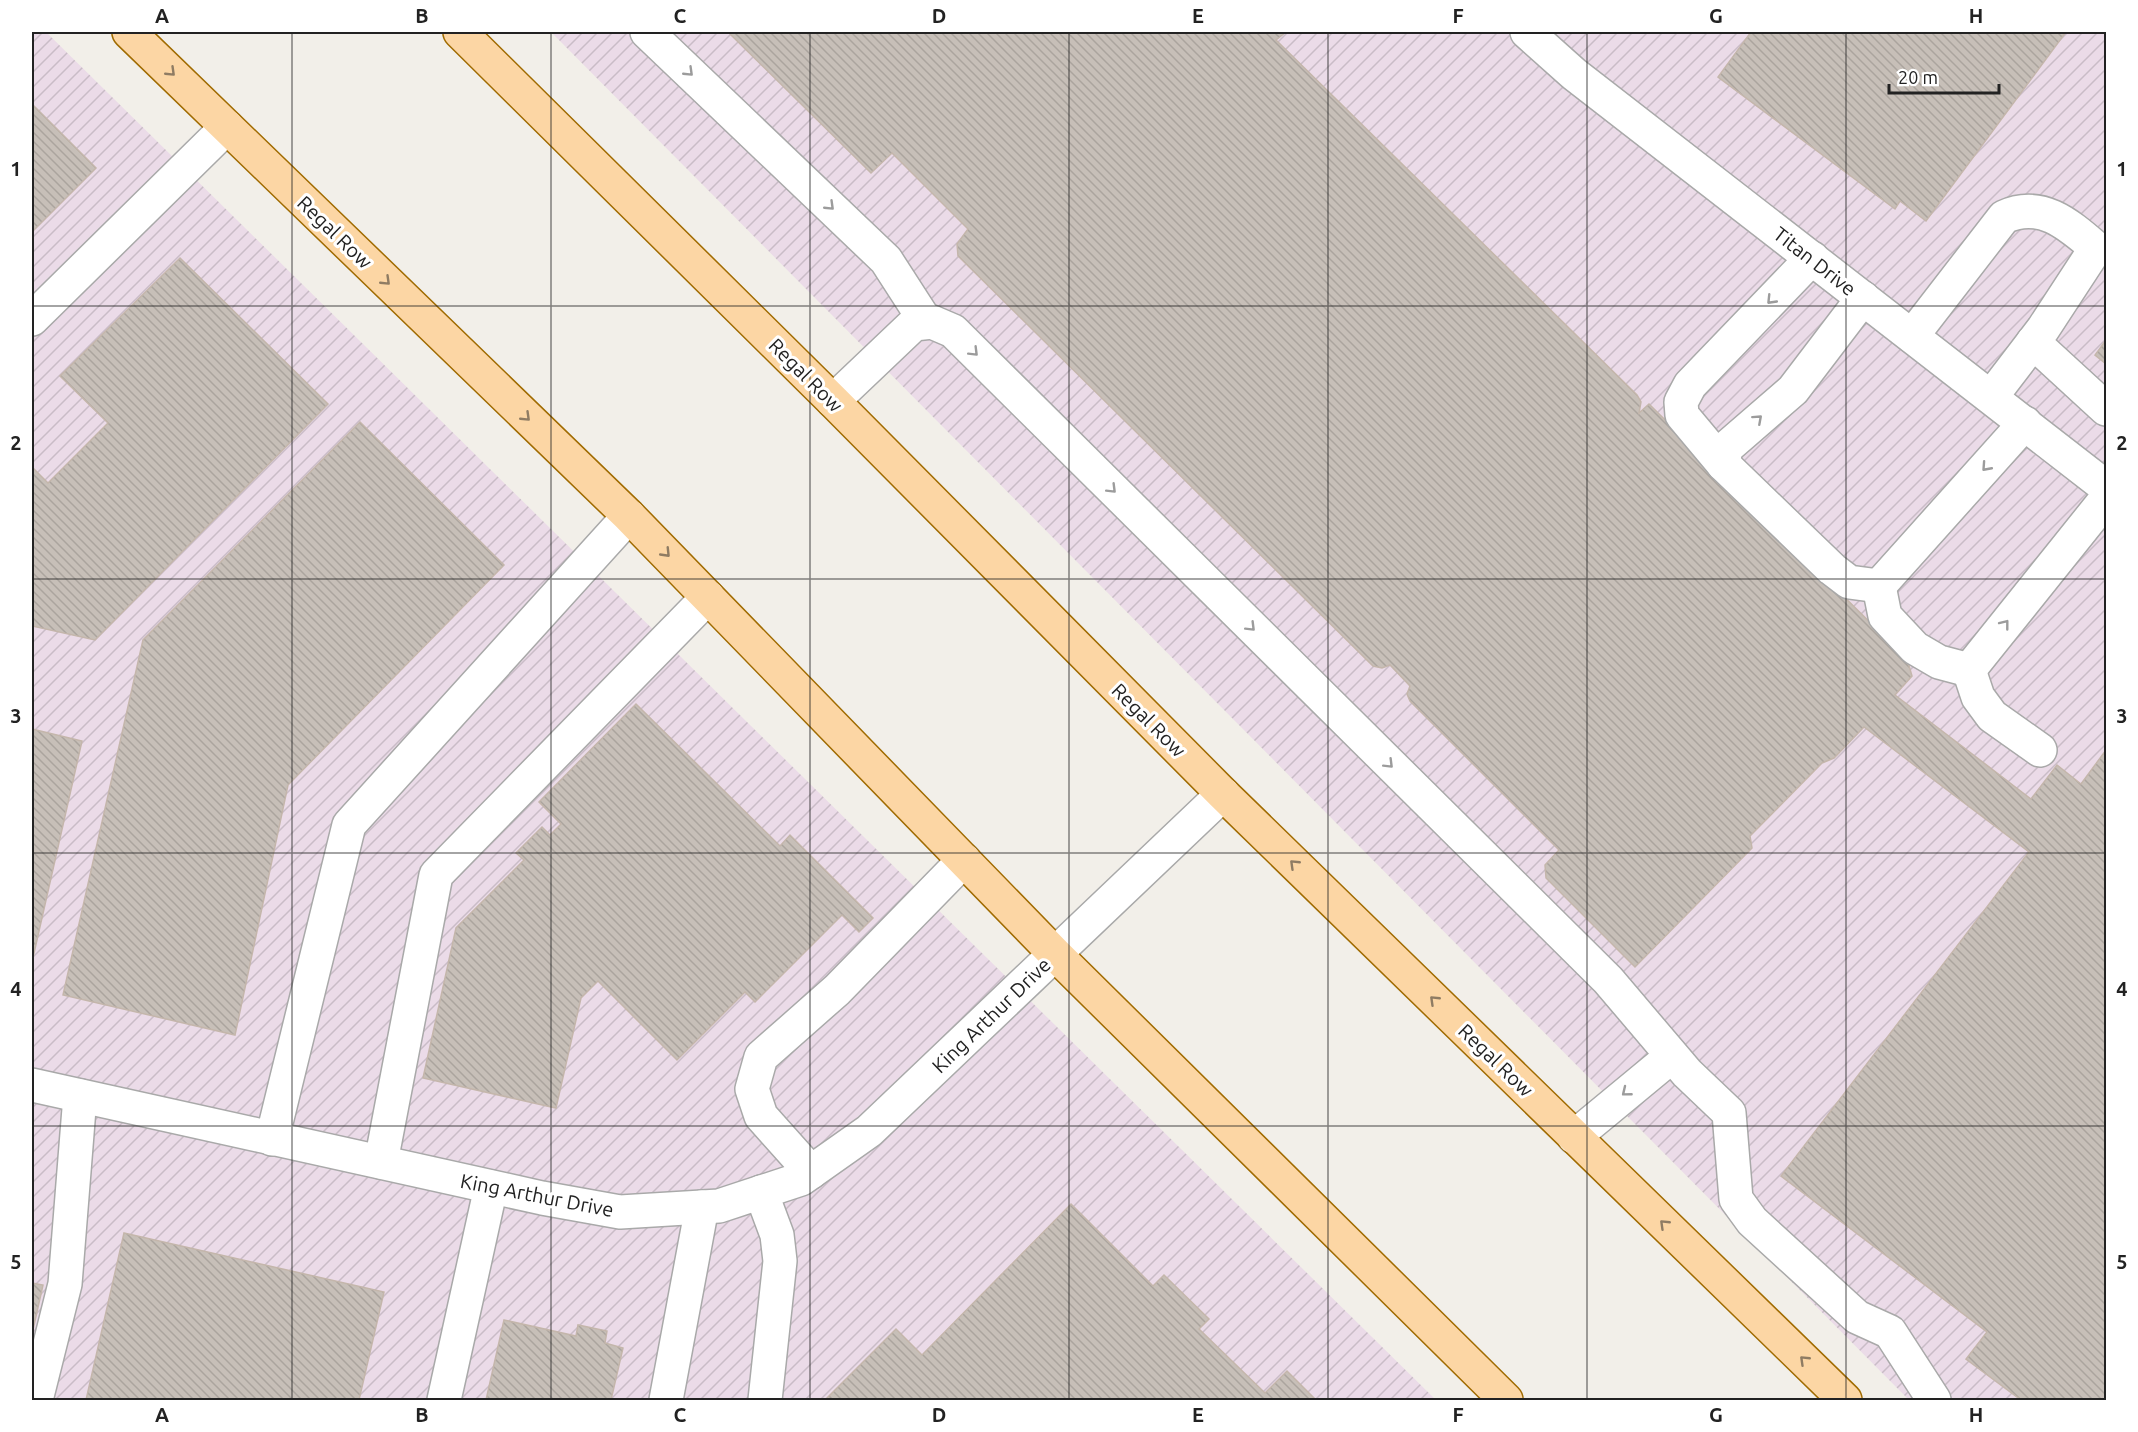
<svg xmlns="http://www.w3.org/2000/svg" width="2138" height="1432" viewBox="0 0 2138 1432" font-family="Ubuntu,sans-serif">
<defs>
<pattern id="industrial-furrows" width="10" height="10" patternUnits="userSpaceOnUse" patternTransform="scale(1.5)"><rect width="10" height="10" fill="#ebdbe8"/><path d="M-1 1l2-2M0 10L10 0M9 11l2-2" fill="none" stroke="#c9bcc7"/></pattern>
<pattern id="building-back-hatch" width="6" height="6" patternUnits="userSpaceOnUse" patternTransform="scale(1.5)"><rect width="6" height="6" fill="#c7bfb8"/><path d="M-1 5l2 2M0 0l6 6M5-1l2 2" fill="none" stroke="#aba49e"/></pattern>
</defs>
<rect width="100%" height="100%" fill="#f2efe9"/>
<g fill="url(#industrial-furrows)">
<path d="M32,32H46L1436,1400H32Z"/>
<path d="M551,32H2106V1400H1909Z"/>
</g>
<g fill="url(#building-back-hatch)" stroke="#c4b6ab" stroke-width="1.5">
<path d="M728,32H1286L1276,40L1637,395L1641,402L1639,413L1649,404L1907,659L1912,676L1895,695L2031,799L2057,765L2081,784L2106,750V1400H2021L1966,1359L1987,1332L1781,1176L2029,852L1864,727L1834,758L1822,763L1750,836L1752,848L1635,967L1546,878L1545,865L1559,850L1410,701L1407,694L1410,686L1390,665L1382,668L1373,666L958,256L957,244L968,229L892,153L871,173Z"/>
<path d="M1751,32H2066L1926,221L1900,201L1895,209L1718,77Z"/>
<path d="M32,104L96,168L32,232Z"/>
<path d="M180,258L328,404L95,640L32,626V467L48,483L108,423L60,376Z"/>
<path d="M2106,340V364L2095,355Z"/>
<path d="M360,422L504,565L288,785L235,1035L63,995L143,640Z"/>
<path d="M636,704L780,846L790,835L873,918L859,932L842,915L755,1002L745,992L677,1060L598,981L581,998L556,1108L423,1078L456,928L524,860L516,853L542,827L550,835L561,824L539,802Z"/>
<path d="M32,729L82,741L32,962Z"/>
<path d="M1071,1204L1153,1286L1164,1275L1209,1319L1199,1329L1265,1393L1287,1371L1316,1400H825L896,1329L922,1355Z"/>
<path d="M124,1233L384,1292L359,1400H86Z"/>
<path d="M32,1283L43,1285L32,1334Z"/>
<path d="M504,1320L576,1336L578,1325L607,1331L605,1343L623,1348L611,1400H486Z"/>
</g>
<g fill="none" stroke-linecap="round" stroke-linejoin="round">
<defs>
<g id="minor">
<path d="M647,32L886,260L926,322"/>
<path d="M1527,32L1574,74L2106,487"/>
<path d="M1812,258L1690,385L1681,402L1682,415L1723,464L1832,569L1849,582L1879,586"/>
<path d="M32,319L227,127"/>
<path d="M1912,336L2004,217C2041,200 2068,224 2096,248L2043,329L1991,397"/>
<path d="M2033,342L2106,409"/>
<path d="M833,401L914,324L932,322L953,331L1608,980L1687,1073L1729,1113L1736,1199L1752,1221L1857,1317L1890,1332L1934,1400"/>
<path d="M1723,464L1726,448L1793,390L1863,298"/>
<path d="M1879,586L2025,423"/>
<path d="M1879,586L1885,616L1915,648L1939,662L1969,670"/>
<path d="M1969,670L2106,499"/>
<path d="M1969,670L1978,697L1992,716L2040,750"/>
<path d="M32,1085L542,1198L620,1212L702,1207L719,1206L801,1179L869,1131L1223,794"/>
<path d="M1574,1137L1672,1056"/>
<path d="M272,1139L349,825L629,516"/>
<path d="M381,1162L436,875L708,597"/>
<path d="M811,1172L761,1116L752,1089L761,1057L837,990L964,860"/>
<path d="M761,1192L777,1235L780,1261L765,1400"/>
<path d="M36,1400L65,1284L80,1096"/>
<path d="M444,1400L491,1187"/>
<path d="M666,1400L702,1207"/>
</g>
<g id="major">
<path d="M129,32L629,516L1055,954L1506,1400"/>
<path d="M460,32L833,401L1223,794L1845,1400"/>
</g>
</defs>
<use href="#minor" stroke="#a9a9a9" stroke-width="36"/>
<use href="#major" stroke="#a06b00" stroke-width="36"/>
<use href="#minor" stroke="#fff" stroke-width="33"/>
<use href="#major" stroke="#fcd6a4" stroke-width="33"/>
</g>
<defs><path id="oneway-chevron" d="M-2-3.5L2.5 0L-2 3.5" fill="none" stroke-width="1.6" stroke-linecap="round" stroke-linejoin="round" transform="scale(1.5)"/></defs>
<g stroke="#8f7c63">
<use href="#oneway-chevron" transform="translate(171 72) rotate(44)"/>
<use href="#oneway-chevron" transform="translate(386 281) rotate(44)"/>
<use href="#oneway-chevron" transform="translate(526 417) rotate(44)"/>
<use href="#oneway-chevron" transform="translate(666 553) rotate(46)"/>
<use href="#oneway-chevron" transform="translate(1294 864) rotate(-136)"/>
<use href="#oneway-chevron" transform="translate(1434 1000) rotate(-136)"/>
<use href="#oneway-chevron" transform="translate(1664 1224) rotate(-136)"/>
<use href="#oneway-chevron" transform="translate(1804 1360) rotate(-136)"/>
</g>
<g stroke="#9c9c9c">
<use href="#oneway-chevron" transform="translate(689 72) rotate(44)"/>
<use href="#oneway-chevron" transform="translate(830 206) rotate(44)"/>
<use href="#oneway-chevron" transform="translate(1771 300) rotate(134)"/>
<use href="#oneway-chevron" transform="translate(974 352) rotate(45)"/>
<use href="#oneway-chevron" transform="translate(1758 419) rotate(-42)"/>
<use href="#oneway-chevron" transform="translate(1986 467) rotate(132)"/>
<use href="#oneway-chevron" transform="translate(1112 489) rotate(45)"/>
<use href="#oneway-chevron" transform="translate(2005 624) rotate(-52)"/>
<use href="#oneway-chevron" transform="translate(1251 627) rotate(45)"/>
<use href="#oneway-chevron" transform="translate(1389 764) rotate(45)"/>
<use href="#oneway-chevron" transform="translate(1626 1092) rotate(141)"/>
</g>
<path fill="none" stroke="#222" stroke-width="1.5" stroke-opacity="0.55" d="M292,32V1400M551,32V1400M810,32V1400M1069,32V1400M1328,32V1400M1587,32V1400M1846,32V1400M32,306H2106M32,579H2106M32,853H2106M32,1126H2106"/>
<g text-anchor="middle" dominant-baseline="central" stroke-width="6" stroke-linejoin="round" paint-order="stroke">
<g font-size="20" fill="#222" stroke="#fff">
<text transform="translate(335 232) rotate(44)">Regal Row</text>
<text transform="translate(1815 261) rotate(38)">Titan Drive</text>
<text transform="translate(806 375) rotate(45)">Regal Row</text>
<text transform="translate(1149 720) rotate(45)">Regal Row</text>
<text transform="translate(991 1015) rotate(-44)">King Arthur Drive</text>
<text transform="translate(1496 1060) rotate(44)">Regal Row</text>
<text transform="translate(537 1195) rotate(11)">King Arthur Drive</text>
</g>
</g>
<rect width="2138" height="1432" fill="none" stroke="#ffffff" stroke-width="66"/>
<path d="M1889 84v9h110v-9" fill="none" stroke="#222222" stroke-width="3"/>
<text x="1898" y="84" font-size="18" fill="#222222" stroke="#ffffff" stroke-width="4.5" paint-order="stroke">20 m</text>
<rect x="33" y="33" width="2072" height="1366" fill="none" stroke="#222" stroke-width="2"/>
<g font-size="20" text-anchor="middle" font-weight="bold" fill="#222">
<text x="162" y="23">A</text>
<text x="422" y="23">B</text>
<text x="680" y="23">C</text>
<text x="939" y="23">D</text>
<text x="1198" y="23">E</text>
<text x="1458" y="23">F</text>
<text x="1716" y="23">G</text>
<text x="1976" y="23">H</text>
<text x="16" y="176">1</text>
<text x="2122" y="176">1</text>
<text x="16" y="450">2</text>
<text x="2122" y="450">2</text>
<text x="16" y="723">3</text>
<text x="2122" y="723">3</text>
<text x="16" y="996">4</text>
<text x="2122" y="996">4</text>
<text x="16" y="1269">5</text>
<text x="2122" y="1269">5</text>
<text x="162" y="1422">A</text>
<text x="422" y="1422">B</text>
<text x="680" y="1422">C</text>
<text x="939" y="1422">D</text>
<text x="1198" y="1422">E</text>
<text x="1458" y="1422">F</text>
<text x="1716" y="1422">G</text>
<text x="1976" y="1422">H</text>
</g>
</svg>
